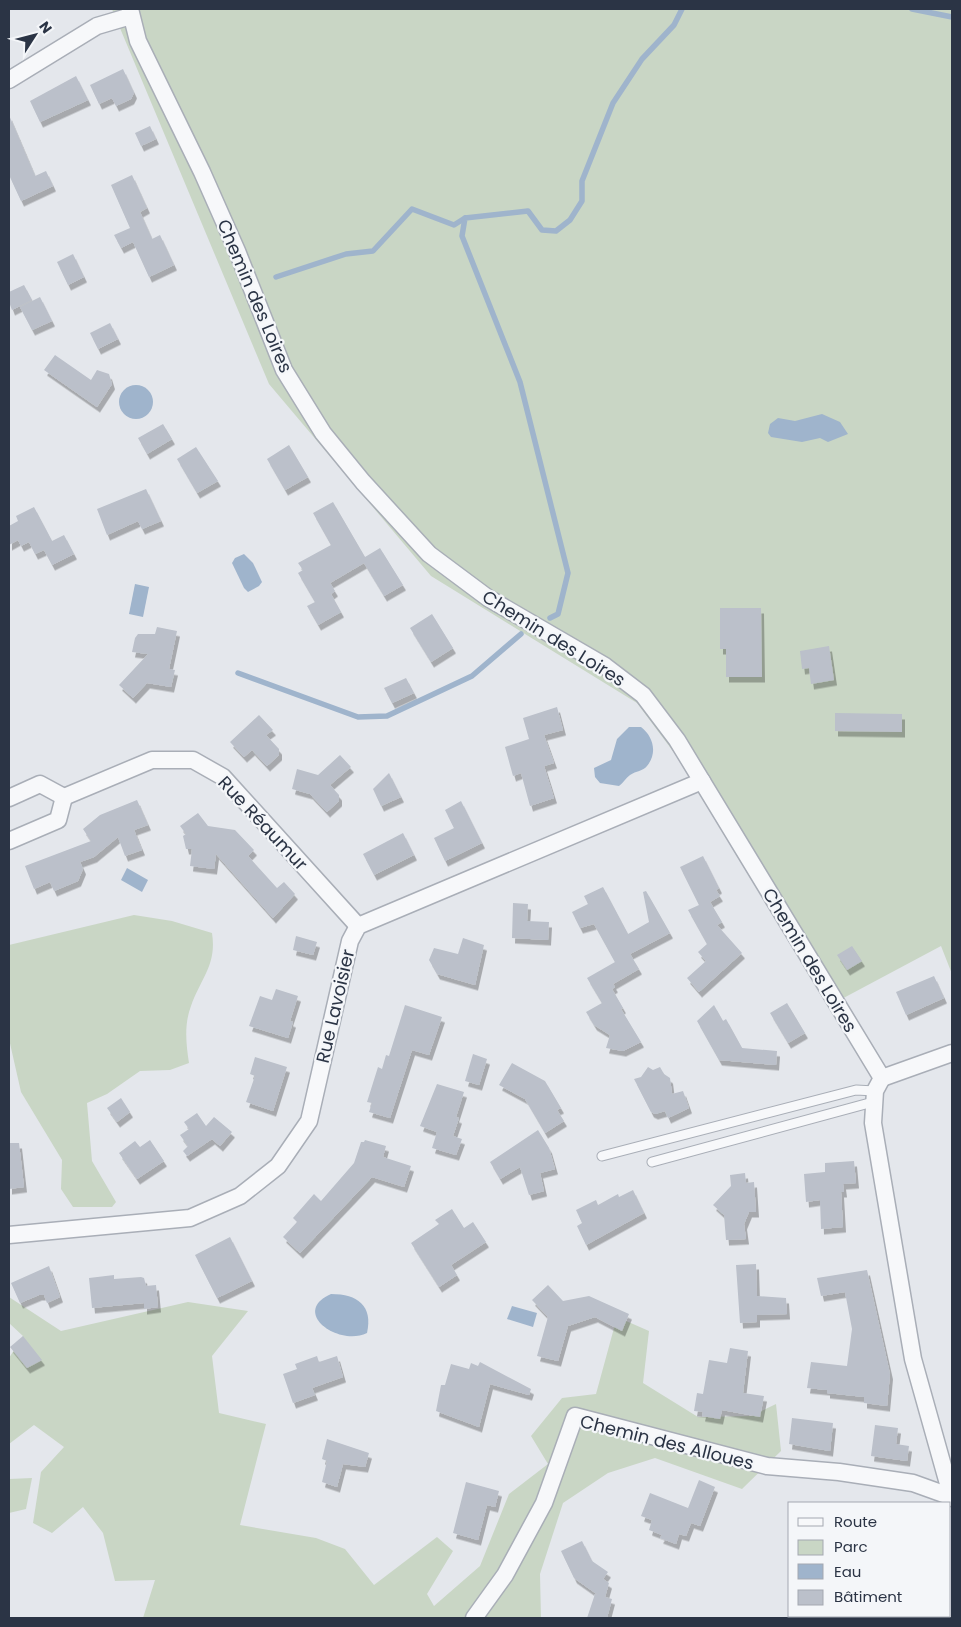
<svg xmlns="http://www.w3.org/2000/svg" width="961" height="1627" viewBox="0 0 961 1627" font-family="Poppins,sans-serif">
<defs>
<filter id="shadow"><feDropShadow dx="3" dy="5.5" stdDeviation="0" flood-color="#0004"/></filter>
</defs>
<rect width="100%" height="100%" fill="#e4e7ec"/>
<g fill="#c9d6c5">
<path d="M112,9H952V974L941,946L836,1002L681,762L637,703L431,576L269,384Z"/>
<path d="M134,915L172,921L212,933C217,965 201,978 191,1006C184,1024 186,1044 189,1063L170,1070L140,1071L107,1094L87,1103L92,1161L116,1202L112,1207H73L61,1189L62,1160L21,1092L9,1039V945Z"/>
<path d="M9,1297L61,1331L188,1302L248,1311L212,1356L219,1413L266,1424L240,1525L316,1538L345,1549L374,1585L437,1537L453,1551L427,1594L434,1606L480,1566L509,1494L548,1464L531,1436L562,1398L596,1394L617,1317L649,1331L643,1383L698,1417L751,1416L776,1404L781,1451L742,1489L655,1458L608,1473L563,1503L540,1574L541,1618H143L155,1580L115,1581L103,1533L83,1507L52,1533L33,1523L41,1472L64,1447L34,1425L9,1444V1358L23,1336L9,1323Z"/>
<path d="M32,1478L26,1509L9,1513V1479Z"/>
</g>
<g fill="#9fb4cc">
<circle cx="136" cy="402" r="17"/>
<path d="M822,414L840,422L848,434L828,442L820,438L802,442L771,437L768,433L770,424L778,418L795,421Z"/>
<path d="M244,554L253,563L262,582L259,586L248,592L244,588L232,563L235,558Z"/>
<path d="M135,584L149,587L143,617L129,614Z"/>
<path d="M629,727H641C653,736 658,753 647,766C643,771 636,771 630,775C626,778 623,783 619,786L600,783L595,777L594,768L611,760L617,739Z"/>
<path d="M127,868L148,880L142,892L121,880Z"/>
<path d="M331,1294C358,1294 373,1306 367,1333C338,1347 290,1312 331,1294Z"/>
<path d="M512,1306L537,1313L533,1327L507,1319Z"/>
</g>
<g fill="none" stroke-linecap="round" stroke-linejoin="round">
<g stroke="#9fb4cc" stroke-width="5.5">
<path d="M912,9L952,17"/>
<path d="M276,277L346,254L373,251L412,209L454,225L465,218"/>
<path d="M550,618L558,614L568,573L520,382L462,236L465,218L528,211L542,230L556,231L570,220L582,201V181L613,103L642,59L674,25L682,9"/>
<path d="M238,673L358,717L387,716L472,676L521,634"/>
</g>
</g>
<g fill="#bbc0ca" filter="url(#shadow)">
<path d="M123,69L134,93L131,99L116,106L112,98L99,104L90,85Z"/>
<path d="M76,76L88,100L40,122L30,101Z"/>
<path d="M9,115L35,176L46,171L53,186L21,201L9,175Z"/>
<path d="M150,126L156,139L141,146L135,133Z"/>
<path d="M132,175L147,208L140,212L152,239L160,235L174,265L149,277L133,242L121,248L114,235L130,228L111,185Z"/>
<path d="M73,254L84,277L68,285L57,262Z"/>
<path d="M24,285L32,300L12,310L9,302V292Z"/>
<path d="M40,297L52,321L32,330L20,307Z"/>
<path d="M110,323L118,339L98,349L90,333Z"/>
<path d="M55,355L91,380L97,370L109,374L112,384L97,407L44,370Z"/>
<path d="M163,424L172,439L147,454L138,438Z"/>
<path d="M289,445L308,477L285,490L267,459Z"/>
<path d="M196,447L218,481L197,493L177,459Z"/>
<path d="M146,489L161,521L142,529L138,521L107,535L97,509Z"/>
<path d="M333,502L365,557L380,548L403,585L384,596L364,563L330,583L335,591L331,594L341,612L318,625L307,606L315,602L298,573L303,570L298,563L331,545L313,513Z"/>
<path d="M34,507L52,541L64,535L74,554L52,565L44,550L35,554L29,542L21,546L18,540L9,545V526L18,521L16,516Z"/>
<path d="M720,608H761L762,677H726V649H720Z"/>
<path d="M432,614L453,648L431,662L410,628Z"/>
<path d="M157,627L177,631L169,669L175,670L171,687L147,683L133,698L119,685L148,654L132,652L135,638L138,634H155Z"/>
<path d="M829,646L834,680L811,684L809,668L802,669L800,651Z"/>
<path d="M406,678L414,693L392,703L384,688Z"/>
<path d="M557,707L563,730L544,735L554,763L544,766L554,798L530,806L521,773L513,776L505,747L529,739L523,718Z"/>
<path d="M835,713L902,714V732L835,731Z"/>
<path d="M259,715L273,730L266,735L279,749V755L267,766L252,750L244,757L230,742Z"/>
<path d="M340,755L351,767L330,785L339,795V801L327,812L310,794L292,789L297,769L318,775Z"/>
<path d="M389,773L401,797L381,806L373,789Z"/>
<path d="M137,800L148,825L134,830L142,850L125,856L118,837L94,857L80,862L83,869L78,881L54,891L50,882L34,889L25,866L91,841L83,829L100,815Z"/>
<path d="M461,801L482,843L445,861L434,838L454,828L445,810Z"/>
<path d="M198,813L208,826L235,830L254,850L248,856L277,888L284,882L295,894L273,918L216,854L214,869L190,866L192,849H186L183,836L186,834L180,826Z"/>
<path d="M403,833L414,855L374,875L363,854Z"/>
<path d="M703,856L719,888L716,890L720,896L710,902L722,922L717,925L742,953L699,992L687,978L706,961L698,952L707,944L688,910L699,905L680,867Z"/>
<path d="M603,887L628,934L649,922L643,892L646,891L670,933L630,954L639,969L613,984L615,987L612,989L623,1008L621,1009L641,1042L623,1051L606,1048L610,1035L594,1025L586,1012L602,1003L587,978L615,962L594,924L580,928L572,912L588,904L584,896Z"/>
<path d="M513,903L528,904L527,921L549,922L548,940L512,938Z"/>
<path d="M296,936L317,942L313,955L293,950Z"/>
<path d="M463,938L484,945L475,985L437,974L429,960L434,948L458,954Z"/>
<path d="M852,946L862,961L847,970L837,955Z"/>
<path d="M934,976L944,998L906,1015L896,992Z"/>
<path d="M276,989L298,996L290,1021L293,1022L288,1038L249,1026L260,996L272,1000Z"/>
<path d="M787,1003L805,1033L788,1043L770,1013Z"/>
<path d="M405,1005L442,1017L429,1055L412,1050L390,1118L369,1112L372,1103L367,1102L378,1067L382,1069L386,1055L389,1056Z"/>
<path d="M714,1005L723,1021L726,1019L742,1048L777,1051L776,1065L719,1060L697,1021Z"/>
<path d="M473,1054L487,1059L479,1085L465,1081Z"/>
<path d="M255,1057L287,1067L273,1111L246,1102L255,1076L250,1074Z"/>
<path d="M512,1063L545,1081L561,1108L557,1110L564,1121L545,1133L525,1099L499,1085Z"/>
<path d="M648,1067L653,1070L660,1067L664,1074L670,1078L672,1094L683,1091L689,1108L668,1118L665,1111L655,1114L651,1112L634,1079L641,1077Z"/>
<path d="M437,1084L464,1092L456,1117L459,1118L453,1136L462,1139L456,1155L432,1148L437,1132L420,1126Z"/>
<path d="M121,1098L130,1112L117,1122L107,1108Z"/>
<path d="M197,1113L206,1126L214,1117L232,1132L220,1146L212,1139L187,1156L183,1151L188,1146L180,1135L189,1129L184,1122Z"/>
<path d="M538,1130L549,1148L555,1169L540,1173L544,1191L529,1195L520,1167L500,1179L490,1162Z"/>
<path d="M150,1140L164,1161L137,1179L119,1153L135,1141L140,1147Z"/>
<path d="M365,1140L386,1146L383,1157L411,1166L404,1187L372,1177L300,1253L283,1237L297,1222L293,1218L314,1194L321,1201L354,1163L361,1142H364Z"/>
<path d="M9,1143H19L24,1187L9,1189Z"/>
<path d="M854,1161L856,1183L843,1184L844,1192H841L843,1227L821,1229L820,1200L806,1202L804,1174L825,1172V1163Z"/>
<path d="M745,1173L746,1183L754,1182L756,1212H749L744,1224L746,1239L726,1240L724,1215L713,1205L731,1186L730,1175Z"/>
<path d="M633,1190L644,1213L586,1245L577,1226L582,1223L576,1210L596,1200L598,1205L618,1194L619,1197Z"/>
<path d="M452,1209L464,1228L473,1222L486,1242L451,1265L457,1275L439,1287L411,1243L439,1224L435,1220Z"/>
<path d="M230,1237L252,1281L217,1298L195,1255Z"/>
<path d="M756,1264L757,1296L786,1298L787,1314L757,1315V1322L740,1323L736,1265Z"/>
<path d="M49,1266L60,1297L47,1303L44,1295H39L20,1303L11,1283Z"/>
<path d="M867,1270L890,1374L887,1406L864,1403V1397L827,1393V1390L807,1388L811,1362L847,1366L852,1329L845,1292L821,1296L817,1278Z"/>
<path d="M114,1275V1279L141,1277L144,1278L146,1286L156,1285L158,1307L144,1309V1303L92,1308L89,1278Z"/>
<path d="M548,1285L563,1301L589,1296L629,1314L622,1331L595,1317L568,1326L558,1361L537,1356L548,1317L532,1300Z"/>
<path d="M23,1336L42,1360L27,1368L10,1347Z"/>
<path d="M730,1348L748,1351L743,1393L764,1396L760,1417L722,1410L720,1419L702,1416L703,1412L694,1411L697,1393L703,1394L709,1360L727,1363Z"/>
<path d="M317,1356L319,1362L337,1356L343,1377L312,1388L315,1395L293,1403L283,1374L297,1369L295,1364Z"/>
<path d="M480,1362L531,1389L529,1395L490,1384L479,1427L436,1411L441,1385H445L451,1364L469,1369L471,1363L478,1366Z"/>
<path d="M792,1418L833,1423L830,1451L789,1444Z"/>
<path d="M875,1425L898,1428L896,1444L909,1446L907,1461L871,1456Z"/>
<path d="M327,1439L369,1453L365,1467L343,1464L337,1487L322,1482L327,1461L322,1459Z"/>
<path d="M699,1480L715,1487L700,1526L691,1523L686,1536L679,1534L676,1544L660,1538L662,1535L649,1530L652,1520L641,1516L650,1493L688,1508Z"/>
<path d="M466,1482L499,1491L495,1507L487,1505L478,1540L453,1533Z"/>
<path d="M582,1541L592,1561L608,1572L603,1579L609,1583L605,1597L612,1599L607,1618H587L595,1594L598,1595L574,1578L561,1551Z"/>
</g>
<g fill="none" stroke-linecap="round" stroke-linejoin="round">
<defs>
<g id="service">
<path d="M602,1156L856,1090L875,1091"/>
<path d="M652,1162L873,1102"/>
</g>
<g id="minor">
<path d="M130,9L138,41L202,172L237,251L284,370L323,433L363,482L429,554L488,598L605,666L643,695L677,740L882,1078L875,1091L873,1123L913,1359L952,1498"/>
<path d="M9,80L97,26L131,16"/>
<path d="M64,797L152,760H193L223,777L358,926"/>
<path d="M9,798L40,784L64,797"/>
<path d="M9,841L58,820L64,797"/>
<path d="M882,1078L952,1053"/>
<path d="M9,1235L190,1218L240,1196L278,1166L309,1121L350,941L358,926L702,781"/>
<path d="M474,1618L505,1575L544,1503L575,1416L767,1466L839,1472L913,1483L952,1497"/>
</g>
</defs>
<use href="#service" stroke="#a9aeb7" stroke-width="11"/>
<use href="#minor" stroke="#a9aeb7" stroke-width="19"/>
<use href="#service" stroke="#f7f8fa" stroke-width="9"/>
<use href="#minor" stroke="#f7f8fa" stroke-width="16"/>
</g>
<g text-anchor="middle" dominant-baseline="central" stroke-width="4.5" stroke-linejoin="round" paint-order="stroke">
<g font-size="18" fill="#2b3445" stroke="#f4f6f9">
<text transform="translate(255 296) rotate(67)">Chemin des Loires</text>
<text transform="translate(554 638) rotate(32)">Chemin des Loires</text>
<text transform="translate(263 823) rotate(47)">Rue Réaumur</text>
<text transform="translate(810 960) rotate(59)">Chemin des Loires</text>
<text transform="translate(335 1006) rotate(-77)">Rue Lavoisier</text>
<text transform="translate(667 1442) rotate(14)">Chemin des Alloues</text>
</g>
</g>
<rect width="961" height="1627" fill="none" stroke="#2b3445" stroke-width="20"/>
<rect x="788" y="1502" width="162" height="115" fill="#f4f6f9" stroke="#a4a8b1"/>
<rect x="798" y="1518" width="25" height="8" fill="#f7f8fa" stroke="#a4a8b1"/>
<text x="834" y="1527" font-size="15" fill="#2b3445">Route</text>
<rect x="798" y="1540" width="25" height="15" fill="#c9d6c5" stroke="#a4a8b1"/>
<text x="834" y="1552" font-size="15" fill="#2b3445">Parc</text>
<rect x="798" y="1564" width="25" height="15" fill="#9fb4cc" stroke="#a4a8b1"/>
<text x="834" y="1577" font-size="15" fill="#2b3445">Eau</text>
<rect x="798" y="1590" width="25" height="15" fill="#bbc0ca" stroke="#a4a8b1"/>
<text x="834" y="1602" font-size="15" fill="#2b3445">Bâtiment</text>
<g transform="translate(35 35) rotate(54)" stroke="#f4f6f9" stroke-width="4" paint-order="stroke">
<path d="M0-4L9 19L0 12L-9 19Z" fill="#2b3445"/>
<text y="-8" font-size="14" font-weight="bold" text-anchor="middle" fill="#2b3445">N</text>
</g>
</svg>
